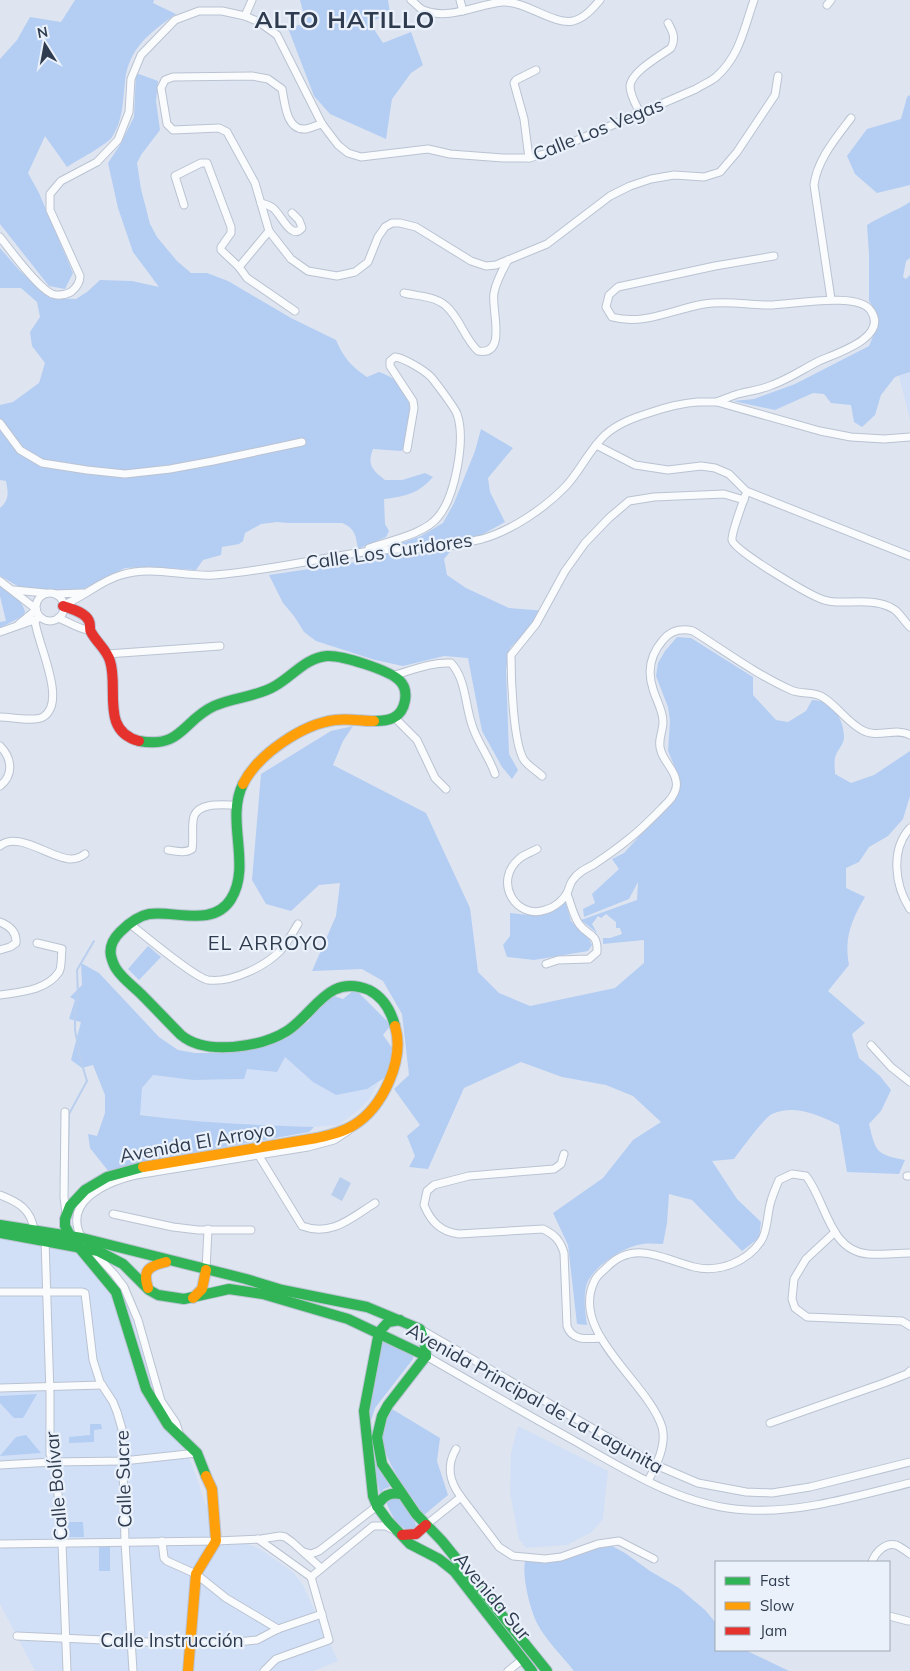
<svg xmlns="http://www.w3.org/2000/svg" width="910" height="1671" viewBox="0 0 910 1671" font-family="Mulish,sans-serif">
<rect width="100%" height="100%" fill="#dee5f0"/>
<g fill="#d1e0f7">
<path d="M910,372V420L899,376Z"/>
<path d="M285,1057L313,1082L336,1095L367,1089L379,1082L368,1101L355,1113L338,1125L314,1127L221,1124L176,1120L139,1114L142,1088L153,1075L193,1080L243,1079L247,1069L277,1072Z"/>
<path d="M0,1236L88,1249L118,1282L126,1299L157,1399L192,1464L219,1544L246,1543L260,1549L293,1572L303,1585L338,1661L313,1671H35L0,1604Z"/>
<path d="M518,1426L608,1471L603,1519L592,1532L567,1545L526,1548L519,1539L510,1493L511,1453Z"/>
</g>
<g fill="#b4cdf3">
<path d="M75,0H154L153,3L176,14C151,32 129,47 125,81C123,100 123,121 112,137C108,144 76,161 67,167L45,136L28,173L39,193L73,273L65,289L49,286L0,224V59L17,40L30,17L61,22Z"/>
<path d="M300,0H388L390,12L370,23L383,43L411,32L423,65L411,73L392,99L386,139L330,114L314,96L288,28L306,23Z"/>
<path d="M136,73L158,81L156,101L160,130L141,155L137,163L141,189L150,224L157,237L177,261L191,273H207L228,281L291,318L336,340C343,357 352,367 367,377L379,372C415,384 412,414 409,446L401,451L373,449C367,465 372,470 385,480H402L425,473L433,477C418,494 406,496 384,499L385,524L389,531L386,537L358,549C356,536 355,528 342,523H288L277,522L261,524L245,533L243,541L239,544L222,547L221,555L203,560L196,570L147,567L125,568L83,589L63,592L23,589L0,576V508C10,499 8,492 6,481L0,480V405L13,402L39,383L45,363L32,346L30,332L40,317L37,302L21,288H0V248L20,271L50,298L76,299L87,292L100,280L132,281L159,287L133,252L118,208L108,163L120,145L134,117Z"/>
<path d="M910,95V185L877,193L855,174L847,156L867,129L901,119L907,97Z"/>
<path d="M910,202V258L906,261L903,277L906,279L910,275V372L895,377L881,395L875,415L862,427L854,422L851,405L831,403L824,394L813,393L775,410L733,401L754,399L795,384L869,346L877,327L876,311L869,301V254L867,225C881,216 896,211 910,202Z"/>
<path d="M481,429L513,448L488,478L490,492L505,522L476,538L457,543L444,559L447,575L466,588L509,608L546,611L510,648L506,669L509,754L518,770L512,779L502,767L482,731L468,658L444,656L403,666L375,660L316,641L304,632L294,616L283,603L269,575L369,560L390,547L421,536L443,523L454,503L475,451Z"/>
<path d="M0,583C9,592 23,600 25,612L23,616L0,628V622L6,621L0,596Z"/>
<path d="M677,637L691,638L753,677V695L776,720L788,722L806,711L812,700C831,700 844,718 844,737C844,745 836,751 835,758C834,763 835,769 835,774L851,783L874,775L910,751V796L903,819L888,836L869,847L859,862L846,868V888L865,897C851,921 844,938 849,965L828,991L865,1023L852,1034L859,1058L880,1076L891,1090L881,1111L869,1124C876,1153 876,1154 905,1160L899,1174L847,1172L839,1125C818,1115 794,1104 772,1114C764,1118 741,1150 734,1159L712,1161L737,1199L761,1222L759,1238L742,1251L692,1200L669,1194L667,1223L663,1244C656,1244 650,1243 643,1244C625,1246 595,1265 587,1283C583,1294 585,1313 587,1325L577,1324L568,1245L553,1213L603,1178L633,1140L661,1122L633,1096L606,1085L562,1077L521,1062L464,1088L428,1169L409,1167L415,1156L407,1136L420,1125L394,1089L409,1075L402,1014L383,981L362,969L312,971L336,916L340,883L319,885L291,911L266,904L252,880L261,774L331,731L353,726L343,741L333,765L426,813L470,908L478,972L499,993L530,1006L615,988L644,963V940L603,944V938H610L622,934L620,928H616V922L606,914L601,918L598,916L592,924L597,933L581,920L637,900L638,882L629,899L584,917L583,909L595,903L592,894L619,869L612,859L624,853L674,798L680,779L668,751L670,721L668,707L656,676L658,663L665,651Z"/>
<path d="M565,900L571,921L589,939L592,945L588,951L534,960L507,957L503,945L510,936V913L529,915L548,914Z"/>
<path d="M148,946L161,957L139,980L128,969Z"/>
<path d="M81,963L99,973L159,1037L178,1050L195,1053H220L282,1039L309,1021L318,1004L331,995L343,999L355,989L391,1025L383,1035L395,1052L389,1075L367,1089L336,1095L313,1082L285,1057L277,1072L247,1069L244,1079L193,1080L153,1075L142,1088L140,1115C197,1123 255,1125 314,1127L309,1132L162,1158L109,1172L90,1148L88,1134L97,1136L105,1113V1095L93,1065L82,1068L71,1060L81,1022L69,1019L75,1000L70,997L82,985Z"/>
<path d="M381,1336L413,1353V1359L375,1408L370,1424V1441L383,1474L390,1487L384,1489L380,1494L369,1443L367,1406Z"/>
<path d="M37,1394L23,1418H14L0,1403V1396Z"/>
<path d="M392,1409L440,1438L437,1461L448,1495L424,1515C409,1492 380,1459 382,1430C383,1424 389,1415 392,1409Z"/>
<path d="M90,1424H101L102,1429L94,1430V1442L69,1443V1437L90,1435Z"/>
<path d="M26,1435L41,1453L0,1456L16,1437Z"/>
<path d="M397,1496L415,1522L416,1526L411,1531C398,1529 390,1513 386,1501L389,1497Z"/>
<path d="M65,1522H83L84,1537H65Z"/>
<rect x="99" y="1544" width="11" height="27"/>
<path d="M612,1546L625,1553L650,1571L679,1588L705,1610L716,1623V1650H745L789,1671H574C563,1657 546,1640 538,1625C530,1610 522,1577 525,1561L564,1560L594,1549Z"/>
</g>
<path fill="#bacfee" d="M340,1177L351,1183L342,1201L331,1195Z"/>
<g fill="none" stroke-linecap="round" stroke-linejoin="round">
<path stroke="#bacfee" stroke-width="2" d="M67,1191L69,1114L87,1081L81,1061L75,1030V1013L78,996L77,970L94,941"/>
<defs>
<g id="street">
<path d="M411,0C415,3 419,8 423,10C450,21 477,4 503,2C526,1 553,25 573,21C585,18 593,8 600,0"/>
<path d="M460,0L463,11"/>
<path d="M827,5L831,0"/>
<path d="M245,16L252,0"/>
<path d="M640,113C636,105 630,95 630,86C631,72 660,56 671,48C676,38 673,32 668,23"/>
<path d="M322,124C317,125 311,128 306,129C286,131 285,103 282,89L268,79L252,76L173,77L165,80L161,88L167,124L173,130L219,128L227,132L255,183L269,231L291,259L308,271L337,276L355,272L368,262L378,237L385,227L392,223H400L416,227L471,261L486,266L496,265L547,244L610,196L630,186L651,179L674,175L704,177L720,172L737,152L775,95L778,76"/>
<path d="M529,158L524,119L514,83L516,80L536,70"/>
<path d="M261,203C265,204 269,205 273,208C281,214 291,241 302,228L299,220L292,213"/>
<path d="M184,205L175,176L201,163H207L231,227V233L221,247V250L239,267"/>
<path d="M269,231L239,267L247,278L295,311"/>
<path d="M0,237C11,251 37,287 52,294C58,296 65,295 71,292C76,288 80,283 80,276L50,210V194L61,181L97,162L118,140L129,112L131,79L141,55L175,20L199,11H222L245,16L259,22L277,35L322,124L338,145L348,153L361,157L428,149L450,154L503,158H529L545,154L696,89C702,85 710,82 716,77C740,56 744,28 754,0"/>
<path d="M404,293C417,296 435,296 446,306C460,318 464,338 478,351C508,356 491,310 494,293C496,281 502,271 508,260"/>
<path d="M831,299L814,185C817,160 836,138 851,118"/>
<path d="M717,402L820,431L851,437L884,439L910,437"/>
<path d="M0,423L20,450L42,463L87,470L125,474L170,469L213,461L302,442"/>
<path d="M596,445L635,465L668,470L701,466L715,468L729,474L746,491L910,556"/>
<path d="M745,496C742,505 731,534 732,540C734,551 811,596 824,600C833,603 842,602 850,602C865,601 883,601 895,610C900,614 905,622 910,627"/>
<path d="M369,548C389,541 425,534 438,517C455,497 466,439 457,414C455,408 436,383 431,377C424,370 404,358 395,357L390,361V366L413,401L414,408L407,449"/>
<path d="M0,581L36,609"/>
<path d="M14,590L45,593"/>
<circle cx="50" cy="607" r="14"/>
<path d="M55,594L83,593"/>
<path d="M63,605C84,597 100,581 121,575C152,565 183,577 214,575C267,571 318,558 371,551C394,548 418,550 441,547C455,546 468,542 482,539C511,531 545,508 566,486C580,471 589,450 605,435C618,423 636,417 652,412C667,407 683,403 698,402C704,402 710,402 716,402C723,400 731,396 738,394C749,391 761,390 772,385C789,379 803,369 819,361C834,354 889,338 871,311C859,291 790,305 769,305C747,305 726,300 704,304C674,309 643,326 612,317L606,307L609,295L618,287L715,266L774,256"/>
<path d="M58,618C67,621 82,631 90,630"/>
<path d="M19,624L36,610"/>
<path d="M0,632L37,619"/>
<path d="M107,654L220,646"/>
<path d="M391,676C411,671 430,662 451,663C466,679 465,705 472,725C477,742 489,756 495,774"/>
<path d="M0,717C11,717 34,722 43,717C68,702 37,643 35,621"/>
<path d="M395,718L417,740L435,778L446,789"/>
<path d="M0,746C12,758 14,775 0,786"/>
<path d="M542,776C537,771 528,766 524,760C513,743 511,677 511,655L536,624L565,571L585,543L609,518L629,501L654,497L724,494L744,500"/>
<path d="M910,828C890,850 895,886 910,909"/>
<path d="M0,846C17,830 52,859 71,859C76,859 81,857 85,854"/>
<path d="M537,849C532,852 525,854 520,858C492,881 516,920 545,910C554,908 564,900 568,891C569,888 570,884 572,881C577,873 585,869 593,865C605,857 618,848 630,838C643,828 656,814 668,802C673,797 678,788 676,781C675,770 664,762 661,751C657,741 663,732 663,722C663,710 656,700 653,689C647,671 650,655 663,640C671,630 681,628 693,631C725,651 757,675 791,690C802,695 815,691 824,698C838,707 847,722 862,730C877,739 896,727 910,735"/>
<path d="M168,850C176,851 185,854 192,849C194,839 191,826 194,816C200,802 223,805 235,805"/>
<path d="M0,922C10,926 17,932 16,943L10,947L0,950"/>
<path d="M130,924C144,935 195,978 208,980C232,983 266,966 281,950C288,942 293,932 298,924"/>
<path d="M546,964L558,960L589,959L597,952C598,932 588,937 579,924C573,915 571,904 567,894"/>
<path d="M0,995C20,992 46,991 59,972C62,967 61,956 62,949L37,943"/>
<path d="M871,1045L891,1067L910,1082"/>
<path d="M65,1112L64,1197L66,1213"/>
<path d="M256,1151L302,1226C332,1237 351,1218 375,1203"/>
<path d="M564,1154L561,1164L554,1169L469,1176L434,1185L427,1191L424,1205C431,1222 441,1232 459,1234L543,1229C555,1235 560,1240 564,1253L567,1326C572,1341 587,1339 601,1338"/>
<path d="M907,1176H910"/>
<path d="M0,1195C18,1202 31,1209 34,1230"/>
<path d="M113,1214L173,1227L198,1230H251"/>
<path d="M835,1232L806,1259L794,1279L792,1299L795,1308L807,1317L902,1321L910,1326"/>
<path d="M45,1240L50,1394V1454L56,1470L62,1543L67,1671"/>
<path d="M83,1240C60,1202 106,1182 136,1175L308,1147L334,1140L348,1131"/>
<path d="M92,1250L114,1274L124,1287L138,1320L161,1401L176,1423L180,1436"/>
<path d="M206,1270L208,1229"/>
<path d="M0,1292H82L85,1293L93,1360L100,1382L113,1402L117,1412L122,1429L125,1542L133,1671"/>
<path d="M420,1329L656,1465L698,1483L746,1492L772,1493L810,1487L910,1462"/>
<path d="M426,1356C475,1384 524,1413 573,1440C627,1471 683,1507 747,1510C802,1513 857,1496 910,1483"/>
<path d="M0,1388L102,1385"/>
<path d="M770,1423L884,1383L907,1374L910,1371"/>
<path d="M456,1449C446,1466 449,1481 461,1497"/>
<path d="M0,1465L53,1462L123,1461L197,1453"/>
<path d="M648,1481C656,1466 667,1445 662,1427C648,1382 570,1333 594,1282C596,1276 602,1272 606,1268C634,1239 662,1259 694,1267C719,1273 747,1262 761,1241C768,1231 767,1213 771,1201C773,1194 776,1187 779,1180L792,1174L806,1176C826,1201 829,1251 868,1254C881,1255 896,1253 910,1253"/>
<path d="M426,1525L461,1497L499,1547L513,1556L545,1559L561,1557L598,1544L619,1541L654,1559"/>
<path d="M258,1539L311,1577"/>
<path d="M162,1541L164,1558L167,1561L196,1574L226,1598L278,1629"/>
<path d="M0,1544L216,1541L261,1539L280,1536L285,1537L292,1542L321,1568"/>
<path d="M304,1552L311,1554L319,1551L377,1506"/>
<path d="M872,1562C875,1553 885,1542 896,1545C901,1547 906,1551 910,1554"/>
<path d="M311,1577L373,1526H386L392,1529"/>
<path d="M889,1616L908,1621"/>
<path d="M17,1636L189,1644L247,1641L257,1640L278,1629L322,1614"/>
<path d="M264,1671L276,1659L329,1640L311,1577"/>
<path d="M508,1671L523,1659"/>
</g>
<g id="fast">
<path d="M139,741C182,749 183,720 214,706C234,697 257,697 275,686C293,676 305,658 327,656C342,655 388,670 399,680C410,690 406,712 393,718C387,721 380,721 374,721"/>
<path d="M243,784C225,820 252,865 231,899C213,928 174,910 149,914C138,916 127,925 120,932C113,939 109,946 111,956C112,960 114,966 117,970C123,979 134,987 141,994C155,1008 168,1022 181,1035C206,1056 261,1047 287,1031C315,1013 328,973 369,990C383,997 391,1011 395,1026"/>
<path d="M143,1167L107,1177L85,1190L70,1206L65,1219V1226L72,1239L116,1292L146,1389L168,1425L197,1453L206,1476"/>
<path d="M0,1225L82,1238L246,1279L282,1290L367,1307L420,1329L425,1344L426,1356"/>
<path d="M0,1233L98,1251L123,1264L149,1290L158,1295L184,1299L229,1289L263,1294L348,1319L426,1356"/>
<path d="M400,1320L388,1322L379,1332L364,1411L373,1496L377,1506L388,1521L410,1544L439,1559L454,1571L532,1671"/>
<path d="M426,1356L388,1405L382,1416L377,1437L382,1464L416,1514L442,1541L547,1671"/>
<path d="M377,1506C383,1496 389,1492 401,1494"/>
</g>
<g id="slow">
<path d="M243,784C258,754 303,724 335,720C348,718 361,721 374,721"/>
<path d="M143,1167L317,1138C330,1135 343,1132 354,1125C383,1107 405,1059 395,1026"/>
<path d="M148,1288C142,1270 149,1266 166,1262"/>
<path d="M193,1298L202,1289L206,1270"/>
<path d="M188,1671L196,1574L216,1541L212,1489L206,1476"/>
</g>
<g id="jam">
<path d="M63,606C71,609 85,612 89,621C91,625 89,629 91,632C97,643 107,650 110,661C119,688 100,731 139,741"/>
<path d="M402,1535L416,1534L426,1525"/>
</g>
</defs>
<use href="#street" stroke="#bac3d2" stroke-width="9"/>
<use href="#fast" stroke="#bac3d2" stroke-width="12"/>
<use href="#slow" stroke="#bac3d2" stroke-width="12"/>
<use href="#jam" stroke="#bac3d2" stroke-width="12"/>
<use href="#street" stroke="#fafbfd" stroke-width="7"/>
<use href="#fast" stroke="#30b455" stroke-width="10"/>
<use href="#slow" stroke="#ff9f0a" stroke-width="10"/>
<use href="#jam" stroke="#e5322d" stroke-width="10"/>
</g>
<g text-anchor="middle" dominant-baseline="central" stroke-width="4.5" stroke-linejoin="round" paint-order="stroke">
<g font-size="19" fill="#2f3c4f" stroke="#eaf1fa">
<text transform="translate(598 129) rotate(-22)">Calle Los Vegas</text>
<text transform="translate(389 551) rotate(-8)">Calle Los Curidores</text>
<text transform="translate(197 1142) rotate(-10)">Avenida El Arroyo</text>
<text transform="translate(535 1398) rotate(29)">Avenida Principal de La Lagunita</text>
<text transform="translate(123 1479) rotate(-92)">Calle Sucre</text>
<text transform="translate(56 1486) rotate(-95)">Calle Bolívar</text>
<text transform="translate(493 1596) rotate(50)">Avenida Sur</text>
<text x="172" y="1640">Calle Instrucción</text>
</g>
<g font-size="20" letter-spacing="1" fill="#2f3c4f" stroke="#eaf1fa">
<text x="268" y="942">EL ARROYO</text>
</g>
<g font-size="24" font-weight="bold" letter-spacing="1" fill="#2f3c4f" stroke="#eaf1fa">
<text x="345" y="19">ALTO HATILLO</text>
</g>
</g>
<rect x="715" y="1561" width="175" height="90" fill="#eaf1fa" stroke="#9fa9b6"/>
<rect x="725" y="1577" width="25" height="8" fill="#30b455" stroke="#9fa9b6"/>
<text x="760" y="1586" font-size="15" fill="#2f3c4f">Fast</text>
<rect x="725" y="1602" width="25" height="8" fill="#ff9f0a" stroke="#9fa9b6"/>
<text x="760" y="1611" font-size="15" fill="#2f3c4f">Slow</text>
<rect x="725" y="1627" width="25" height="8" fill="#e5322d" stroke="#9fa9b6"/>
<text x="760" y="1636" font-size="15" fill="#2f3c4f">Jam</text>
<g transform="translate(45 45) rotate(349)" stroke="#eaf1fa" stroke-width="4" paint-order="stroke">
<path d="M0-4L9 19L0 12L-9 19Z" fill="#2f3c4f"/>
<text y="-8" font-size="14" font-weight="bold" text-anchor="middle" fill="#2f3c4f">N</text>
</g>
</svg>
